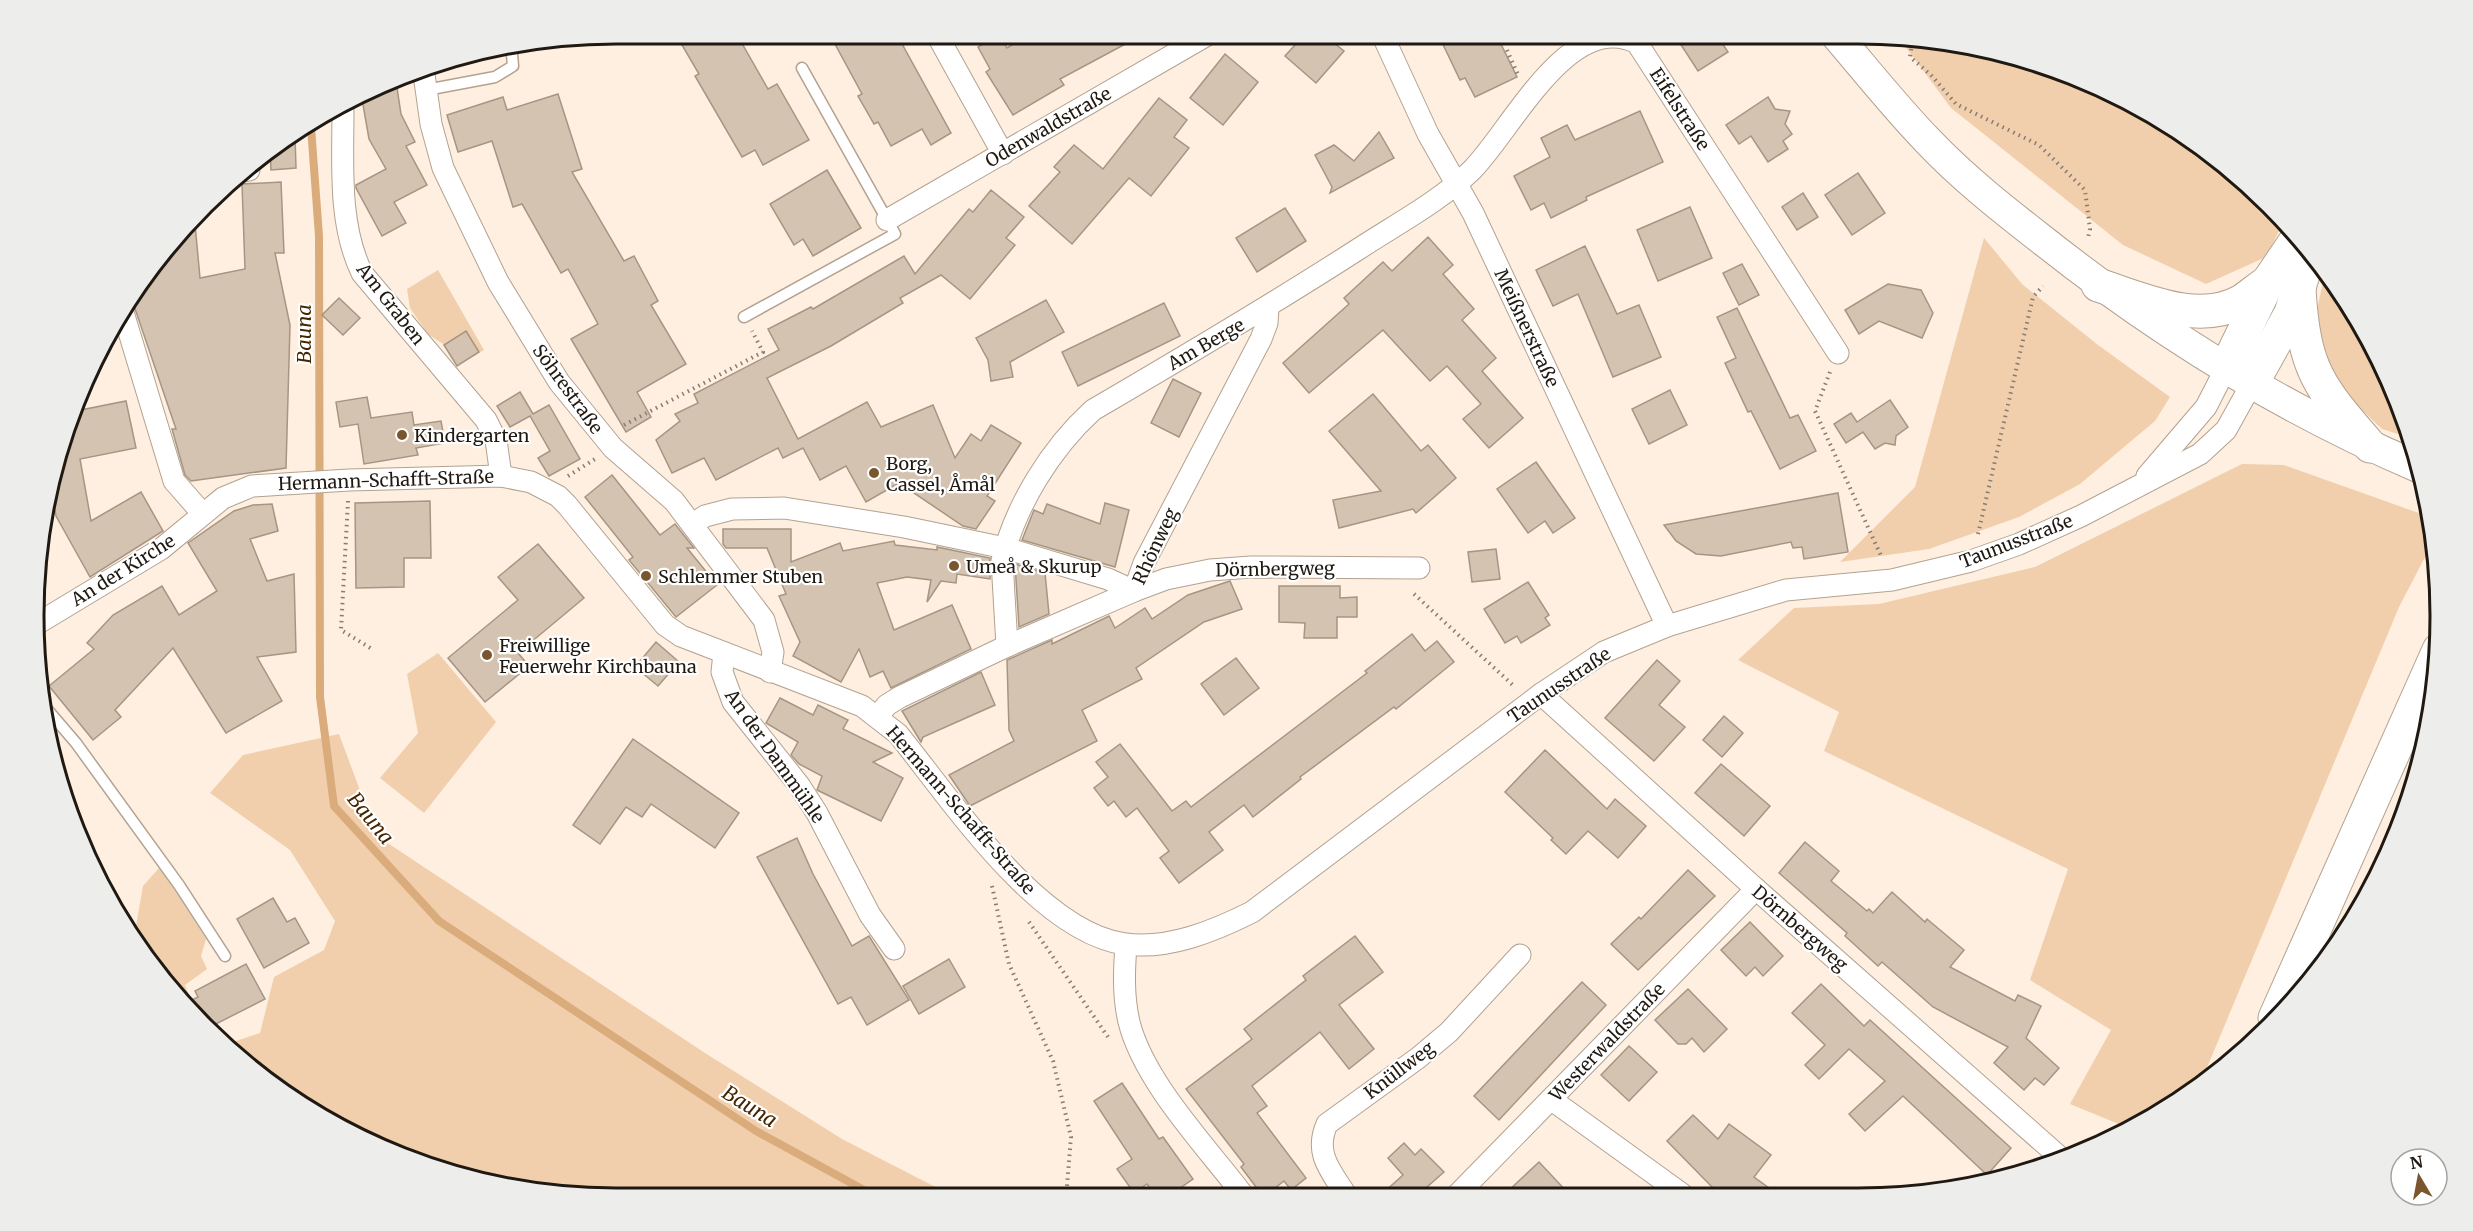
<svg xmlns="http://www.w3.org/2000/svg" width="2473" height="1231" viewBox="0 0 2473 1231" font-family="Merriweather,serif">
<rect width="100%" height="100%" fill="#feefe0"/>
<g fill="#f1cfac">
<path d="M1896,34L2008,53L2115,93L2212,153L2284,221L2266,257L2206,284L2123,245L1951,108Z"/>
<path d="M1984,238L2022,284L2098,345L2170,397L2155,421L2080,484L2019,517L1929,549L1840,562L1915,487Z"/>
<path d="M438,270L484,350L457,366L443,344L428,334L410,308L407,289Z"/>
<path d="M2325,273L2362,324L2411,438L2382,429L2334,383L2316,314Z"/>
<path d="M2242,464L2284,465L2430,517L2435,538L2399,607L2201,1082L2181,1100L2126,1127L2070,1104L2111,1030L2030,980L2068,869L1824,751L1839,712L1738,660L1794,608L1879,604L2035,567Z"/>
<path d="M438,653L496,722L424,813L380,778L418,733L407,674Z"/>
<path d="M339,734L377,836L705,1053L842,1139L953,1196H812L807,1194L805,1196L578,1197L465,1178L358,1138L227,1044L260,1033L274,977L324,950L335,921L290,850L210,793L243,755Z"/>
<path d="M160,867L206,939L201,956L207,969L185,985L188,993L181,996L135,932L143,886Z"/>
</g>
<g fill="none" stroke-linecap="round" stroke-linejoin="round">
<path stroke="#daac7c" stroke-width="8" d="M311,127L319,236L320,697L334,806L439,921L756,1131L875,1196"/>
</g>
<g fill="#d5c3b1" stroke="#a69583" stroke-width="1.5">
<path d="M703,33H736L768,89L777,84L809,140L763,165L755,150L742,157L695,76L699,74L682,45Z"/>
<path d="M829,33H896L951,133L931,145L922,129L891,146L878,122L874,124L858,96L862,94Z"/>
<path d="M1032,33H1056L1144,34L1060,79L1064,85L1013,115L986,72L990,69L978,47L999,34L1007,48Z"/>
<path d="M1305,34H1323L1344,51L1316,83L1285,56Z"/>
<path d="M1438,34H1496L1517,77L1475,97L1465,78L1460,80Z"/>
<path d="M1674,34H1716L1728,52L1698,71Z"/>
<path d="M1225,54L1258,82L1223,125L1190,98Z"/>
<path d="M396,81L401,114L415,142L406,146L427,185L394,202L406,223L382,236L356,188V185L386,169L369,139L362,99Z"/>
<path d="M558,94L582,169L572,172L624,261L634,256L658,301L651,305L686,364L637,392L651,417L626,432L571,339L598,324L568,269L561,273L522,204L513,207L492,141L458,152L447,115L503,97L507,110Z"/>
<path d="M1768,97L1775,109L1790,111L1785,124L1792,134L1783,141L1788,149L1768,162L1751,136L1739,144L1726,125Z"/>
<path d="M1159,98L1187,120L1174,137L1189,148L1151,196L1129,178L1072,244L1029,206L1060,172L1054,167L1074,145L1103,169Z"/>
<path d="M1640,111L1663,162L1586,197L1587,200L1551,218L1544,203L1531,210L1514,176L1550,157L1541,138L1567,125L1575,140Z"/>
<path d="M1379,132L1394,158L1330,193L1332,187L1315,155L1334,145L1354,161Z"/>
<path d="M295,135L296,168L271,170L270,149Z"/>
<path d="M827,170L861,228L813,256L803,239L794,245L770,204Z"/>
<path d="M1858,173L1885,213L1852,235L1825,195Z"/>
<path d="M281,182L284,253H275L290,325L286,468L191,481L185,475L172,429H176L130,294L195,224L200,278L245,269L242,184Z"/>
<path d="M991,190L1024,217L1006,238L1015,245L970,299L941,275L900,298L903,303L831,346L767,378L798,439L867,402L881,427L933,405L955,458L971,434L981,441L991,425L1021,443L987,496L995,501L976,529L963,526L899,483L866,502L846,466L820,480L803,448L783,458L778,448L716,480L704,458L672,473L656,440L680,421L675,414L698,403L694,394L779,350L768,329L811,307L813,309L904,256L915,274L969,209L973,212Z"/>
<path d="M1803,193L1818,217L1797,230L1782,207Z"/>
<path d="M1690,207L1712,258L1658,281L1637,230Z"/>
<path d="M1285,208L1306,241L1257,272L1236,238Z"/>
<path d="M1428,237L1453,265L1443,274L1474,309L1462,320L1496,358L1482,371L1523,418L1489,448L1463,419L1481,404L1447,366L1430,381L1383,330L1309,393L1283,363L1349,304L1344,298L1383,262L1392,271Z"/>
<path d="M1585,246L1617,314L1639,305L1661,357L1613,377L1578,294L1553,306L1536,270Z"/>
<path d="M1742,264L1759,295L1739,305L1723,273Z"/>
<path d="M1888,284L1921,290L1933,313L1922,338L1879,321L1859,334L1845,310Z"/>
<path d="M339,298L360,318L343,335L322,315Z"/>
<path d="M1046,300L1064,332L1010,362L1013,377L991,381L988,360L976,338Z"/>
<path d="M1164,303L1180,336L1078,386L1062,352Z"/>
<path d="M1737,308L1790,418L1798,415L1816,451L1780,469L1751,411L1748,412L1725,363L1736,358L1717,317Z"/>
<path d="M466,331L479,352L457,366L444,345Z"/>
<path d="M1173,379L1201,393L1179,437L1151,423Z"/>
<path d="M1670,390L1687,425L1649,444L1632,409Z"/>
<path d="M520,392L533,414L549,405L580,459L549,476L538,458L550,451L530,416L510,427L497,406Z"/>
<path d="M1373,394L1421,451L1428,445L1456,478L1416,513L1413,509L1339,528L1333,500L1381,491L1329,431Z"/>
<path d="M367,397L371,418L412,412L414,425L441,421L445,443L416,448L418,455L364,464L358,424L340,427L336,402Z"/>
<path d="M1890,400L1908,427L1896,436L1895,445L1885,443L1875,449L1863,432L1846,443L1834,424L1851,413L1857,422Z"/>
<path d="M126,401L136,448L80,459L91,521L141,492L163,531L90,577L56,516L50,484L71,412Z"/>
<path d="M1536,462L1575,518L1553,533L1545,521L1528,533L1497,489Z"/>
<path d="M612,475L660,535L675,524L694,548H687L717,585L676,617L629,560L633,557L585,497Z"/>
<path d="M1838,493L1848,552L1804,559L1802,547L1793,548L1791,542L1721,556L1696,554L1676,541L1664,525Z"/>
<path d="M430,501L431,558H404V587L356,588L355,503Z"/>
<path d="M1105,503L1129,510L1115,567L1022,540L1034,510L1043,514L1047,504L1100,524Z"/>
<path d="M272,504L278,531L250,539L267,581L294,574L296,652L257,657L282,701L226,733L173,648L115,710L121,717L93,740L49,686L94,649L87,643L113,615L162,586L179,615L217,591L188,543L234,511L253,505Z"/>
<path d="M723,529H791V562L840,543L843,551L894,541L895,545L937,550V547L990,558V579L957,574L956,583L941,581L927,602L931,580L907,577L877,583L894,630L952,605L971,649L891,688L883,671L870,677L859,649L841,682L793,656L800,642L779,596L786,594L767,548H726L723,544Z"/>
<path d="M538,544L584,598L518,653L529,666L485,702L448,658L518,600L498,577Z"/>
<path d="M1496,549L1500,579L1472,582L1468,552Z"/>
<path d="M1015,564L1045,573L1049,614L1019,627Z"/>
<path d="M1230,581L1242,609L1204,622L1136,668L1142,679L1082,710L1097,741L970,806L949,775L1014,741L1009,730L1007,660L1052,640V644L1109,616L1115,628L1145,608L1152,619L1188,595Z"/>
<path d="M1528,582L1549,615L1545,618L1550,625L1521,643L1517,636L1505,643L1484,609Z"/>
<path d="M1279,586H1340V598L1357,597V617H1337V638H1304L1305,623L1279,622Z"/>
<path d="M1412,634L1425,651L1437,641L1454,662L1396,709L1394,707L1300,777L1301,779L1253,817L1244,805L1209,832L1223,850L1179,883L1160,858L1169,851L1137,808L1126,817L1114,801L1108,806L1094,788L1108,777L1096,762L1120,744L1172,811L1186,801L1191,807L1367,673L1365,671Z"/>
<path d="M656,642L679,662L658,686L635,667Z"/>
<path d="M1236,658L1259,688L1224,715L1201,684Z"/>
<path d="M1657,660L1680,681L1659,705L1685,727L1654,761L1605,718Z"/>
<path d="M981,672L995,705L923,737L921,742L902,711Z"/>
<path d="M780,698L813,715L818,705L848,720L843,729L892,753L873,762L903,778L881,821L817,790L822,776L799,764L791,755L798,742L766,723Z"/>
<path d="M1724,716L1743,733L1722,757L1703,740Z"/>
<path d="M633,739L739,813L715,848L651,804L642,817L626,807L600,844L573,825Z"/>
<path d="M1545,750L1607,809L1615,799L1646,826L1618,858L1588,831L1566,854L1551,840L1553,838L1505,792Z"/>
<path d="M1721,764L1770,806L1744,836L1695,793Z"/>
<path d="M797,838L813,874L852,946L869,936L909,1000L867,1025L851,997L838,1004L757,857Z"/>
<path d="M1805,842L1839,871L1831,881L1867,911L1869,909L1873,913L1892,892L1925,922L1927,919L1964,950L1950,967L2015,1001L2018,995L2041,1006L2026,1038L2059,1068L2044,1085L2035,1078L2024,1090L1994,1063L2008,1047L1933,1007L1882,962L1878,966L1845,936L1847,933L1779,873Z"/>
<path d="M1688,870L1715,896L1638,970L1611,944L1639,917L1641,919Z"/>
<path d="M273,898L287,922L295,918L309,943L264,968L237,919Z"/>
<path d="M1750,922L1783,956L1763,976L1755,967L1746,976L1721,950Z"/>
<path d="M1355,936L1383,972L1339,1005L1374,1049L1349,1069L1320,1032L1252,1086L1267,1106L1257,1113L1306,1178L1291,1190L1284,1181L1266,1195H1262L1241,1167L1244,1164L1186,1089L1252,1039L1244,1029L1306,980L1303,976Z"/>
<path d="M949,959L965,987L919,1014L903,986Z"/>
<path d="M246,964L265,999L206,1029L186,1003L198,997L195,991Z"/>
<path d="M1582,982L1606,1005L1499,1120L1474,1096Z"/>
<path d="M1821,984L1864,1026L1870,1020L2011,1148L1987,1175L1903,1096L1865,1131L1849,1114L1885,1081L1849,1049L1819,1079L1805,1065L1825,1045L1792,1013Z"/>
<path d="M1688,989L1727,1029L1704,1052L1692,1038L1686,1044H1678L1655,1020Z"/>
<path d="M1629,1046L1657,1072L1629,1101L1601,1075Z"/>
<path d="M1122,1083L1159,1139L1163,1137L1193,1179L1170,1195H1155L1147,1184L1134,1193L1117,1169L1132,1159L1094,1101Z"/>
<path d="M1693,1115L1718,1139L1729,1124L1771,1155L1754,1177L1776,1193L1721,1194L1711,1186L1667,1141Z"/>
<path d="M1404,1143L1415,1155L1421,1149L1444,1172L1419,1194L1381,1195L1403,1175L1388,1158Z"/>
<path d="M1539,1162L1569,1194H1505Z"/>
</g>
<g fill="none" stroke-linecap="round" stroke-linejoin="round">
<defs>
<g id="lane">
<path d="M426,90L495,77L513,66L511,43"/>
<path d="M744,317L895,234L802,68"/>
<path d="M40,701L76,743L179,885L225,956"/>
</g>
<g id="street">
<path d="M936,33L1003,154"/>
<path d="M1382,34L1428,134L1473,213L1667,626"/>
<path d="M423,67L431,124L443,168L498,282L559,382L613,448L674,501L764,620L773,652L770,672"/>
<path d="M343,110C343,163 338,224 362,273L486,420L496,440L501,476"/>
<path d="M244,171L249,170"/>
<path d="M887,220L1209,34"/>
<path d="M122,309L174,481L202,513"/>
<path d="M2147,476L2206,407L2226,368"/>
<path d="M693,524L705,516L732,509L784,508L904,527L1005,548L1108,579L1134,591L1166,579L1210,570L1251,567L1419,568"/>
<path d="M40,622L161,549L223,498L252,486L349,480L501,476L531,482L558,496L567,505L665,625L681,636L862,706L898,734C950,798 1038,932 1125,944C1168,950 1214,931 1252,912L1541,694L1604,652L1667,626L1786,590L1892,580L1971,561L2019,544L2081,516L2200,454L2226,430L2251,385"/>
<path d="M1007,646L1002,561C1015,506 1051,448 1093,410C1182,358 1270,306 1357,250C1395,225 1439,202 1472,170C1511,131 1570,8 1637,43L1838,353"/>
<path d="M724,653L722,672L733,702L799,785L817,813L870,915L894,949"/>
<path d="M1541,694L1756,889L2062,1159"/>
<path d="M878,716L887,705L900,697L1007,646L1134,591L1144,563L1261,339L1267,323L1268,307"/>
<path d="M1126,945C1124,971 1123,996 1129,1022C1144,1082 1206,1146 1243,1195"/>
<path d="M1552,1100L1682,1194"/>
<path d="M1458,1194L1756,889"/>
<path d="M1346,1195C1330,1170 1314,1153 1327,1124L1418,1058L1449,1032L1520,955"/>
</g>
<path id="secondary" d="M1835,34C1866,70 1895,107 1928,141C1963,178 2005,211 2045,242C2160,333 2283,409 2418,467"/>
<g id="highway">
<path d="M2098,285C2142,299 2198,326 2242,301C2251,295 2259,288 2268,282"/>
<path d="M2299,289C2304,370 2318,386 2370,446"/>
<path d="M2226,368L2268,282L2299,236"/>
<path d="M2251,385L2291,313L2310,252"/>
<path d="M2275,1018L2439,650"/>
</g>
</defs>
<use href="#lane" stroke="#b3a290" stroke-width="13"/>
<use href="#street" stroke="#b3a290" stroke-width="23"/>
<use href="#secondary" stroke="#b3a290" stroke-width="32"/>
<use href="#highway" stroke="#b3a290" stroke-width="35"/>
<g stroke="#877c72" stroke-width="4" stroke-dasharray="1.5 4.5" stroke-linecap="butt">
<path d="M1913,37L1910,57L1931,75L1956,104L2039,145L2085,190L2090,229L2088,238"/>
<path d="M1507,50L1519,77"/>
<path d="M1830,372L1815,411L1882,558"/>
<path d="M624,425L763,352L752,331"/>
<path d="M568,476L595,459"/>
<path d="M348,501L341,630L372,649"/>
<path d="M1978,534L2033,297L2043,286"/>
<path d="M1414,594L1515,687"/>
<path d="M992,886L1009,964L1053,1061L1071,1137L1067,1186L1055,1195"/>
<path d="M1029,922L1108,1037"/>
</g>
<use href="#lane" stroke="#fff" stroke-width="10"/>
<use href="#street" stroke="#fff" stroke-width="21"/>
<use href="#secondary" stroke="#fff" stroke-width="30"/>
<use href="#highway" stroke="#fff" stroke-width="33"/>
</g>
<g fill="#7a562f" stroke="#fff" stroke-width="2">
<circle cx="402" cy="435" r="6"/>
<circle cx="874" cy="473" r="6"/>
<circle cx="954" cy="566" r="6"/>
<circle cx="646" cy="576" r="6"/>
<circle cx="487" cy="655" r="6"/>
</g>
<g text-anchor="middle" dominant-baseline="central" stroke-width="4.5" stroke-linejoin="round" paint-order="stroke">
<g font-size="18" fill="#1f1912" stroke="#fff">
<text transform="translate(1680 109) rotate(57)">Eifelstraße</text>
<text transform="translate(1048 127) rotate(-30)">Odenwaldstraße</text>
<text transform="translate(391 304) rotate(52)">Am Graben</text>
<text transform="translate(1527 328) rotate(65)">Meißnerstraße</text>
<text transform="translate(1206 344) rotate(-30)">Am Berge</text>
<text transform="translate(568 389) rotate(54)">Söhrestraße</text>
<text transform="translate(386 480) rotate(-2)">Hermann-Schafft-Straße</text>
<text transform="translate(2016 541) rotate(-21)">Taunusstraße</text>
<text transform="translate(1155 546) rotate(-65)">Rhönweg</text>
<text transform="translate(1275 569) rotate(-1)">Dörnbergweg</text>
<text transform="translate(123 570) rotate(-32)">An der Kirche</text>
<text transform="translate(1559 685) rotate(-34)">Taunusstraße</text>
<text transform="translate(775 756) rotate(55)">An der Dammühle</text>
<text transform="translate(961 810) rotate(49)">Hermann-Schafft-Straße</text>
<text transform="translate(1800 928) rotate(41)">Dörnbergweg</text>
<text transform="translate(1607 1042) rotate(-46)">Westerwaldstraße</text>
<text transform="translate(1399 1070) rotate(-37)">Knüllweg</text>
</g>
<g font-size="18" fill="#1f1912" stroke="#fff" text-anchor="start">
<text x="414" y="435">Kindergarten</text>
<text x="886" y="463">Borg,<tspan x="886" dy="21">Cassel, Åmål</tspan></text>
<text x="966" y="566">Umeå &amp; Skurup</text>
<text x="658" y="576">Schlemmer Stuben</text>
<text x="499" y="645">Freiwillige<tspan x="499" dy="21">Feuerwehr Kirchbauna</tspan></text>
</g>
<g font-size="20" font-style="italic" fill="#432500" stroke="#fff">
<text transform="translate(303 334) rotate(-90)">Bauna</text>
<text transform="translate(371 818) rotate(51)">Bauna</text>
<text transform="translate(750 1106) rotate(32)">Bauna</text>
</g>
</g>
<path d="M0 0H2473V1231H0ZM616 44H1858A572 572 0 0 1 2430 616V616A572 572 0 0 1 1858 1188H616A572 572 0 0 1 44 616V616A572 572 0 0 1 616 44Z" fill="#ededec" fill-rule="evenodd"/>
<path fill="none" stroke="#1f1912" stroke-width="3" d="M616 44H1858A572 572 0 0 1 2430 616V616A572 572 0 0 1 1858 1188H616A572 572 0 0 1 44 616V616A572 572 0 0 1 616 44Z"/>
<g transform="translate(2419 1177) rotate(350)"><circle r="28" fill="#ffffff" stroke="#a5a3a0" stroke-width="1.5"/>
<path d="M0-4.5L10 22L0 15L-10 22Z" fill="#7a562f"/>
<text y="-9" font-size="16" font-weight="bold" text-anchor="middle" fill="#1f1912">N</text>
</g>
</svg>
